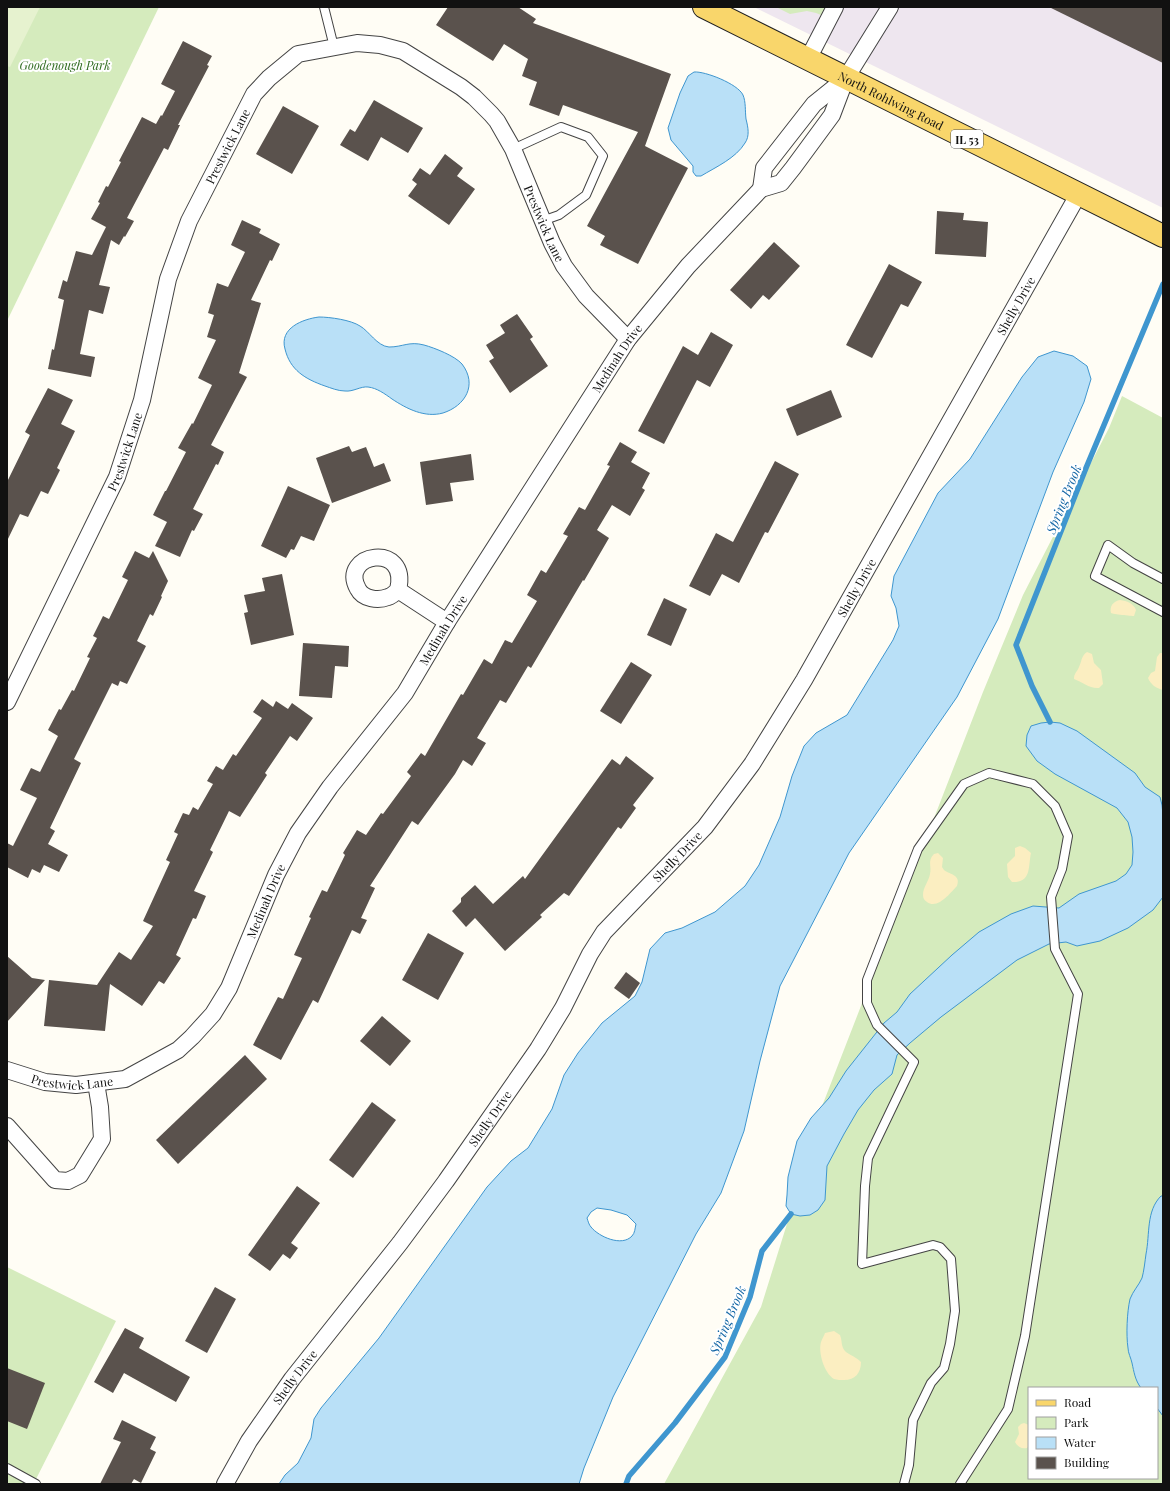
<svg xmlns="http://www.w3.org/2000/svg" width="1170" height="1491" viewBox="0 0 1170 1491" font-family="'Playfair Display',serif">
<rect width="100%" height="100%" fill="#fffdf5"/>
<path fill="#eee6ef" d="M754,7H1163V208Z"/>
<g fill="#d5ebbd" fill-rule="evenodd">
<path d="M7,7H159L7,321Z"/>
<path d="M776,7H830L826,17L816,13L807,11L790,14Z"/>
<path d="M1122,396L1163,418V1484H664L761,1307L796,1195L805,1150L983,692L1023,595L1109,428ZM1029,1388H1157V1478H1029Z"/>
<path d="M7,1267L116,1321L34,1483L35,1484H7Z"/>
</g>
<g fill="#fbeec1">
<path d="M1120,600C1127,601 1133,603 1136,610L1134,616C1131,616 1113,614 1111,613C1109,606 1114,601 1120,600Z"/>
<path d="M1087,652L1092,654L1094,663L1101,670L1103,684L1099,688C1090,689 1082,682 1074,679C1074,673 1077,672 1079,667C1082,661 1081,656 1087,652Z"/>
<path d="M1160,653H1163V690C1156,688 1151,685 1148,678L1151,673L1155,671L1157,657Z"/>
<path d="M1020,846L1025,848L1031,853C1028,866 1032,883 1012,882L1008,877L1007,864L1015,856V848Z"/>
<path d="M938,853L943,858L942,867L944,870C951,875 961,875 957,886C951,892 938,910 927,902C924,900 923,898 923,895C923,887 929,881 930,874C932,866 927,861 934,854Z"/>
<path d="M834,1331L840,1335C842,1339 841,1344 843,1348C845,1354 856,1356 861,1362C861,1373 855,1380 844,1380C841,1380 837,1380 834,1379C824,1373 818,1352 821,1342C822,1339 824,1336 825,1333Z"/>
<path d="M1024,1423L1029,1425V1445L1027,1448C1021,1449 1018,1447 1015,1442L1019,1434L1018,1427L1021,1424Z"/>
</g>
<path fill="#e6f2cf" d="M7,7H40L10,67L7,66Z"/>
<g fill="#b9e0f7" stroke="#3f96cf" fill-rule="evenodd">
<path d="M694,72C705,71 738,84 743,95C746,102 745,111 746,119C748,127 750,136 745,143C736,158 716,167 701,176H696L693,172V166L671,140L668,128L680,93L688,76Z"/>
<path d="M319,317C330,317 351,320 360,326C369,331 377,346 389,347C403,347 409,341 424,345C435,348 455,356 462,364C478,385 465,406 443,413C425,418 407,409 392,399C385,394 377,388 368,387C361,386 353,392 345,391C338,391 331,388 325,386C305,379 290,370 285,349C279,328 303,319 319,317Z"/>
<path d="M1054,351L1073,356L1087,366L1091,379L1084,402L1053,472L998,619L957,697L849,853L780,986L760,1061L744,1131L721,1193L696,1234L613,1397L584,1468L579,1484H279L285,1475L298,1463L311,1438L314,1419L321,1408L379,1338L487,1187L511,1161L528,1148L552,1109L564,1075L578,1053L602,1023L635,996L642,982L650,949L665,933L682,928L715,912L745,886L759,865L780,817L792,776L804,746L816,733L847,715L893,640L899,626L896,608L891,596L894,576L938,493L970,459L1022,377L1038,357ZM597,1208L611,1210L627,1215L636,1224C635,1228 635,1233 632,1236C622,1247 599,1237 591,1227C589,1225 588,1221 587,1218L591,1212Z"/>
<path d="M1050,722L1060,723L1077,731L1135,773L1145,787L1160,797L1162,805L1163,815V897L1153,910L1128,928L1100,941L1077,946L1066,942L1049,944L1017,960L941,1017L910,1043L897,1055L892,1074L874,1090L858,1110L844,1134L827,1166L825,1200L818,1210L810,1215L800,1216L791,1214L786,1206L787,1195L788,1177L797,1141L811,1118L829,1098L846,1071L884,1023L897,1012L910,994L952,955L979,932L1011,914L1033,906L1059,908L1079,894L1116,881L1126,874L1132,865L1133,852L1132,837L1128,822L1117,808L1055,774L1037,761L1026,746L1027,735L1031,726L1041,723Z"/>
<path d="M1161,1196H1163V1416L1157,1408V1388H1141C1135,1380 1134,1372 1132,1363C1131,1358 1128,1353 1128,1348C1126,1335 1127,1312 1130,1299C1133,1291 1139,1285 1142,1278C1144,1271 1145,1261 1146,1254C1150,1234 1146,1211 1161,1196Z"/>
</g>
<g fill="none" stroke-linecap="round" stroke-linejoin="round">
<g stroke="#3f96cf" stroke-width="5.5">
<path d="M1050,722L1032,686L1016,645L1086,468L1163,284"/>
<path d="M626,1484L629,1476L675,1423L725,1357L750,1297L762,1251L791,1214"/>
</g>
</g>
<g fill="#5a524d">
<path d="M448,7H518L536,19L533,23L671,74L645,146L688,168L638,264L600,245L605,236L587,226L638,132L563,105L559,116L529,105L537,82L522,76L528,59L504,44L493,61L436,25Z"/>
<path d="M1049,7H1163V63Z"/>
<path d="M183,41L212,56L207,65L209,66L178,125H180L168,150L164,148L127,218L134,221L125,237L124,236L119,245L111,240L99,285L110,287L103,314L89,310L80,354L95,357L91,377L48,369L52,349L54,350L64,300L58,298L63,280L67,282L76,251L92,255L106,227L91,219L100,203L98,202L106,186L108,187L121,162L119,161L142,117L156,124L161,115L162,116L175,91L161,84Z"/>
<path d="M374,100L423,128L408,153L381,137L368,161L340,145L350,129L355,132Z"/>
<path d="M283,106L319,126L292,174L256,154Z"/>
<path d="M445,154L463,168L457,176L475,189L449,225L408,196L417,184L412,180L420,168L430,175Z"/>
<path d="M937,211L964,213L963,220L988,222L986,257L935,254Z"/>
<path d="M242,220L261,229L259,233L280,244L272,261L270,260L251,300L261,303L239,373L247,377L211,445L224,452L218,465L216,464L193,509L203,514L194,531L192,530L180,557L155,546L167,522L153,515L165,491H166L186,452L178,448L192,423L193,424L212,385L198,378L216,340L207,337L214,315L208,313L217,283L228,287L245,252L231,245Z"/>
<path d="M774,242L800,266L769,300L763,295L751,309L730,290Z"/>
<path d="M889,264L922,282L908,307L901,304L872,358L846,345Z"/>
<path d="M517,314L533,337L530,339L548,366L510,393L489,361L494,358L486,345L505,333L500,325Z"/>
<path d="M711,332L733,345L710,387L697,380L664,444L638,431L683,346L698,355Z"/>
<path d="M48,388L73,400L61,424L75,431L57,468L60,470L48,494L41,491L28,517L20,514L7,541V482L30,435L25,432Z"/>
<path d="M831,390L842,417L797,436L786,409Z"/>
<path d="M620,442L637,452L631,462L650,473L642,488L645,490L630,516L612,505L597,530L609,538L584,581L583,580L531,668L528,666L506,703L500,700L477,738L486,743L472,766L463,760L455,774L418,825L412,821L370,886L375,888L361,918L367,920L360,934L352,930L318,1003L313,1000L281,1060L253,1045L278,997L283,999L302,958L294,955L311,918L309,917L322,890L327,892L345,855L343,853L357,830L366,835L381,813L383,814L411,776L407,772L421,753L425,756L461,694L463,695L484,659L492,664L505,640L512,643L537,601L527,595L541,570L546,573L568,536L563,534L579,507L585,510L610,466L607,465Z"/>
<path d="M349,446L352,452L366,447L374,467L384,463L391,481L332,503L316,458Z"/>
<path d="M471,454L474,480L450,483L453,501L426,505L420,462Z"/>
<path d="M775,461L799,474L768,533L765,532L739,583L722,574L710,596L689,586L716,533L733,542Z"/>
<path d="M288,486L330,505L314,541L301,536L294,550L291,549L286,558L261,546Z"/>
<path d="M135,551L149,558L153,551L168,581L161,596L162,597L153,616L150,614L137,641L146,646L127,684L120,681L118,686L112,683L74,759L81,763L50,828L55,831L48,844L68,855L59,872L44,865L40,873L32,869L28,878L7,867V843L13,846L37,798L20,790L31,768L40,772L58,736L48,730L59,709L61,710L72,690L74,691L90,658L87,657L97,638L93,636L103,616L109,619L128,580L122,577Z"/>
<path d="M282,574L294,635L251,645L244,613L248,612L244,595L265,591L262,578Z"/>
<path d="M664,598L687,609L671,646L647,635Z"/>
<path d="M303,643L349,646L348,667L335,666L332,698L299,696Z"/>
<path d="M631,662L652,675L621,724L600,711Z"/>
<path d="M262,699L273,707L276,701L288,709L292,703L313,718L297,741L290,736L265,773L267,775L240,817L229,811L210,850L213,852L194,891L206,896L196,919L193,918L176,955L181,958L164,984L159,981L142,1006L110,984L105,1031L44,1026L49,980L97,985L119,952L131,960L153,926L143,921L170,862L166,860L178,834L174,832L183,813L189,815L193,807L198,810L213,784L207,781L216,766L223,770L233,754L236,756L262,718L253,712Z"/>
<path d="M626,756L654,778L633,805L636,808L621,829L618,827L569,896L564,893L540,915L542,917L505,951L475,918L466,927L452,911L461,902V898L475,885L493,904L523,876L525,879L612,759L620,765Z"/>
<path d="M428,933L464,953L438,1000L402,980Z"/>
<path d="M7,956L32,978L45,980L7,1022Z"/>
<path d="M626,972L640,983L629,999L614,988Z"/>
<path d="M382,1016L411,1041L390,1066L360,1041Z"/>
<path d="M245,1055L267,1079L178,1164L156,1140Z"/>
<path d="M372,1102L396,1120L353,1178L329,1160Z"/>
<path d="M297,1186L320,1203L291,1243L298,1248L290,1259L283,1254L270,1271L248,1255Z"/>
<path d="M215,1287L236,1299L207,1353L185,1341Z"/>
<path d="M125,1328L144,1338L139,1348L190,1377L176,1402L124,1373L113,1393L94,1382Z"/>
<path d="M7,1368L45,1383L27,1429L7,1421Z"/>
<path d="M122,1420L156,1437L150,1449L156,1452L141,1483L134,1479L131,1484H100L121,1442L113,1439Z"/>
</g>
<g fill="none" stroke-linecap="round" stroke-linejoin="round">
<defs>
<g id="lane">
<path d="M324,7L334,47"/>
<path d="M513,149L561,127L588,137L603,156L586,195L559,215L542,221"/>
<path d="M1163,579L1133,563L1108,545L1095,576L1163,612"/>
<path d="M7,1468L36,1484"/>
<path d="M904,1484L909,1465L913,1420L931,1383L944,1368L950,1344L955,1311L951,1259L940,1247L933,1245L862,1264L865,1186L868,1158L914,1062L877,1025L867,1003V980L918,849L964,784L989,773L1033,784L1055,806L1068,836L1062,869L1051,897L1055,949L1078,994L1025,1336L1008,1409L960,1484"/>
</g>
<g id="street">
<path d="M808,59L835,7"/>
<path d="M761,189L764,168L814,104L845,79"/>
<path d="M398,590C395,593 392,596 388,597C378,601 363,599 358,589C338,553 410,541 398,590L447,622"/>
<path id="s1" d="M7,702L117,477L142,400L168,279L189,221L254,94L269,78L298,54L357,43L380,45L403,51L461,87L474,97L491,114L497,121L513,149L552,243L564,266L586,296L628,339"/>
<path id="s2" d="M7,1070L45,1082L76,1085L125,1079L178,1050L192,1037L213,1014L229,988L276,875L298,833L330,787L405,693L447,622L628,339L688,266L761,189L781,183L793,168L832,115L846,78L890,7"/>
<path d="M7,1126L55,1180L68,1181L80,1175L102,1139L100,1107L96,1083"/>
<path id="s3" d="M225,1484L249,1441L292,1379L400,1243L446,1181L538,1049L563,1008L590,954L604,932L705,827L752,764L804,680L1078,195"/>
</g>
<g id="primary">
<path id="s4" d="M704,7L1163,236"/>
</g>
</defs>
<use href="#lane" stroke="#444" stroke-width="10"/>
<use href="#street" stroke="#444" stroke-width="18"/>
<use href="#primary" stroke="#222" stroke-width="24"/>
<use href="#lane" stroke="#fff" stroke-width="8"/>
<use href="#street" stroke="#fff" stroke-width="16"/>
<use href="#primary" stroke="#f9d66b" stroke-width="22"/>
</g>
<g text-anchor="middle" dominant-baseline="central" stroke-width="4" stroke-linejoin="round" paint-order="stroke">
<rect fill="#fff" stroke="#585858" stroke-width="1" x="951" y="130" width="32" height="18" rx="3"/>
<g font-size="11" font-weight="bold" fill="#111">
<text x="967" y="139">IL 53</text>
</g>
<g font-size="12" font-style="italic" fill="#2f6b1f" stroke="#fff">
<text x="65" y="65">Goodenough Park</text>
</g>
<g font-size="12" fill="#111" stroke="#fff">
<text stroke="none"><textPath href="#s4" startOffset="209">North Rohlwing Road</textPath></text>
<text stroke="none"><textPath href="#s1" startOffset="601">Prestwick Lane</textPath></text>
<text stroke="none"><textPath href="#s1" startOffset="1057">Prestwick Lane</textPath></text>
<text stroke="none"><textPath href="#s3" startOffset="1424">Shelly Drive</textPath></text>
<text stroke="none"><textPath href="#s2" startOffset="1004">Medinah Drive</textPath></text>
<text stroke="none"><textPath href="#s1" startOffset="277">Prestwick Lane</textPath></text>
<text stroke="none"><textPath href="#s3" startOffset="1100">Shelly Drive</textPath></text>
<text stroke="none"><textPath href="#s2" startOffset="681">Medinah Drive</textPath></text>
<text stroke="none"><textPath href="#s3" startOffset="776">Shelly Drive</textPath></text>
<text stroke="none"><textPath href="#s2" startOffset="356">Medinah Drive</textPath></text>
<text stroke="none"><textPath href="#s2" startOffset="67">Prestwick Lane</textPath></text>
<text stroke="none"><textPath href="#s3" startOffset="452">Shelly Drive</textPath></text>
<text stroke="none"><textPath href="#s3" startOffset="128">Shelly Drive</textPath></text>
</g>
<g font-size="13" font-style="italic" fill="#1768a6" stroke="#fff">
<text transform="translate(1063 499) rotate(-68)">Spring Brook</text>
<text transform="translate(727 1320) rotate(-67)">Spring Brook</text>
</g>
</g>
<rect width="1170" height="1491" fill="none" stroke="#111111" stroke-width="16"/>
<rect x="1028" y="1387" width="130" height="92" fill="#ffffff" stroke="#a0a0a0"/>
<rect x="1036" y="1400" width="20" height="6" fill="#f9d66b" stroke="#a0a0a0"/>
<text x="1064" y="1407" font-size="12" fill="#111111">Road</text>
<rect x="1036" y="1417" width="20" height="12" fill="#d5ebbd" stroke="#a0a0a0"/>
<text x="1064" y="1427" font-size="12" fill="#111111">Park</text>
<rect x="1036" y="1437" width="20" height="12" fill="#b9e0f7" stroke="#a0a0a0"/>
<text x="1064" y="1447" font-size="12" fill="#111111">Water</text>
<rect x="1036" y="1457" width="20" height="12" fill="#5a524d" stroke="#a0a0a0"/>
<text x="1064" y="1467" font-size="12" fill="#111111">Building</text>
</svg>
